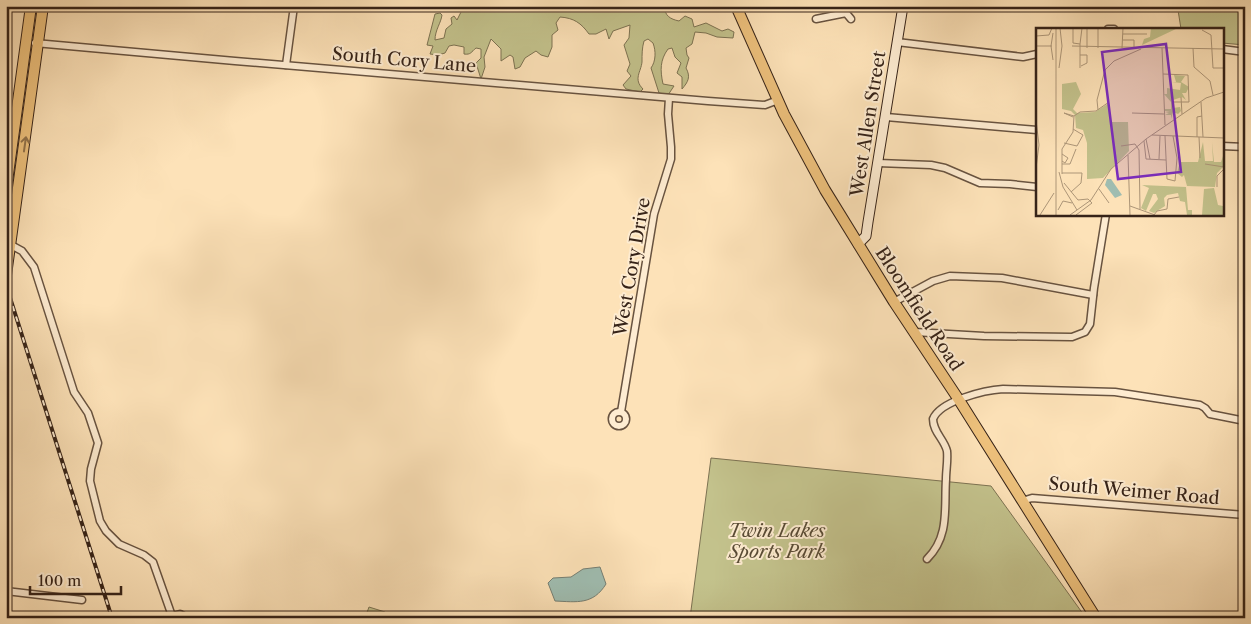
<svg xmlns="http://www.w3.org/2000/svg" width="1251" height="624" viewBox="0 0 1251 624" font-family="'Libre Caslon Text',serif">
<rect width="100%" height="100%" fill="#fde2b8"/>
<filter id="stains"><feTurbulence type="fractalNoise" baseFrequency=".004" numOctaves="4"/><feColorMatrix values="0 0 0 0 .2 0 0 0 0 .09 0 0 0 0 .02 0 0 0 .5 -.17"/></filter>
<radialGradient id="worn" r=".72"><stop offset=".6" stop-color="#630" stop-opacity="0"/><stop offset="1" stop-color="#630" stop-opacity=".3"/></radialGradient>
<g fill="#c3c28c" stroke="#7c7252">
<path d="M464,6H583L591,10C606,3 608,9 624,10L628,6H664C665,16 670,19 679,21L685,16L692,19L694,27L706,23L722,31L728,29L734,32L733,38L717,37L706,33L695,32L692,44L686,48L687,55L689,58L686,68C691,77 688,82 682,89V77L677,73L681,63L675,57L672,48L668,49C660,60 660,70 663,84L674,86L668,95L659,93L651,68C656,61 656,51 653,43L648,39L644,41C642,48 642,54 642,62C641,72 633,79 643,89L640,92L626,89L623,85L631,76L627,71L630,64L624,45L629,38L630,25L613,31L609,39L606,29L596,34H589C581,23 574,18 560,17L556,23L558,30L552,35V47L548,57L541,55L536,51L525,58L520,67L515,69L513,57L510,55L501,61V49L491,39L484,57L485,67L481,79L476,63L481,58V49L476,48C471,52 471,55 464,54V47L454,45L449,46L445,53L438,55L430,54L433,46L427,45L435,14L440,13L442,15C441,23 435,30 435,40L444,38L446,29L452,24L451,18L454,16L457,20Z"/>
<path d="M1167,6H1245V45L1222,43V29H1181L1178,10Z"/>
<path d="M711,458L991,486L1086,618H690Z"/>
<path d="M369,607L385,612L383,618H365Z"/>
</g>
<path fill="#9fbdb1" stroke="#757f74" d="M600,567L606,584C593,605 577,602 555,601L548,583L553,578L571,577L583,569Z"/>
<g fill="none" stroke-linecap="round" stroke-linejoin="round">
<defs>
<g id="street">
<path d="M816,19L846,13L851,19"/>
<path d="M1108,29H1114"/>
<path d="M897,42L1023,57L1037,54"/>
<path d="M35,43L235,61L708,101L765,105L778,100"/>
<path d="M1222,49L1245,52"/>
<path d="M286,65L294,6"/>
<path d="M886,117L1037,130"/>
<path d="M1222,146L1245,147"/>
<path d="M878,163L931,165L945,168L980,183L1010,184L1037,187"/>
<path d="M11,245L22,251L34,267L74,392L88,413L98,443L91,469L90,481L100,521L106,531L119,544L144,555L153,562L172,616L180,614L187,618"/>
<path d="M894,302L933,281L950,276L1002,278L1093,295"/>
<path d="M914,332L984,336L1072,337L1085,332L1090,324L1094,288L1106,214"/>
<path d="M621,412L654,214L671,159V147L668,114L669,98"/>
<circle cx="619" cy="419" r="7"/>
<path d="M1022,501L1032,498L1245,515"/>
<path d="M927,559C950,536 944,508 946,479C946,470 948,461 947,451C944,439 933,432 933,419C940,401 985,390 1003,389L1115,392L1200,405L1205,408L1210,414L1245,421"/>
<path d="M6,591L82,600"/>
<path d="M489,617V618"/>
</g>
<path id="secondary" d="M858,244L866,236L868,222L903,6"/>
<g id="primary">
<path d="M736,6L784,114L825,190L894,302L959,400L1096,618"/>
<path d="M6,189L31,6"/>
<path d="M6,225L7,186"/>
<path d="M6,275L43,6"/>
</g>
</defs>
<use href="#street" stroke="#685340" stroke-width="9"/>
<use href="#secondary" stroke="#362318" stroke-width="11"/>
<use href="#primary" stroke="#362318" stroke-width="12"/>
<use href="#street" stroke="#feecd1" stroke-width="6"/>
<use href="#secondary" stroke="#feecd1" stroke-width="9"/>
<use href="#primary" stroke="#eec17c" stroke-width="10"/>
<defs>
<path id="rail" d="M6,285L112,618"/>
</defs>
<use href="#rail" stroke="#362318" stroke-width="4"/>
<use href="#rail" stroke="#feecd1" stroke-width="2" stroke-dasharray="5.5" stroke-linecap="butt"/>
</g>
<defs><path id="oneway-shaft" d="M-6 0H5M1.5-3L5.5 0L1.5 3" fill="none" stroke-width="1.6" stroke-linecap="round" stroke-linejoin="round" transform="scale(1.25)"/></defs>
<use stroke="#92724a" href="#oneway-shaft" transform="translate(25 144) rotate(-82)"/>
<g text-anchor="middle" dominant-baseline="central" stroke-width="4" stroke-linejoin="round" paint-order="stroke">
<g font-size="18" fill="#362318" stroke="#feecd1">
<text transform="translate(404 60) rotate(5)">South Cory Lane</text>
<text transform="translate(868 124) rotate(-81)">West Allen Street</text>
<text transform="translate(632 267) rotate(-80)">West Cory Drive</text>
<text transform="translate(919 309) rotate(57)">Bloomfield Road</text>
<text transform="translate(1134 491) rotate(5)">South Weimer Road</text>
</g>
<g font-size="18" font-style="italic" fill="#594b35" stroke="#feecd1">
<text x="777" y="531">Twin Lakes<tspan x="777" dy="21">Sports Park</tspan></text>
</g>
</g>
<g transform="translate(1036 28)">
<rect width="188" height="188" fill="#fde2b8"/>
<path d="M115,0H142L106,17L108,11L114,9ZM138,47L149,48L145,54L153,59L150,65H146L150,72L146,69L137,72V80L144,79L145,83L142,86L137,84L135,91V87H129L133,85L129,84L134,83H129V81H135V74L128,66H131V60L144,62L145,55L136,54H140ZM40,54L45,66L37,81L41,85L59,84L73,75L74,94H92L93,123L67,150L51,151V115L47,102L40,100L39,87L35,83L26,81V56ZM167,114L169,133H177L176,114L178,134H185L187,128V139L181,145L179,159L151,158L148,147L146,149L141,145L144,134H162ZM106,157L150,159L152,182H156V187H151L149,174L144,173L142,165L131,167L128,170L129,178L118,185L113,183L122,171L120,166H117L110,183L105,180L113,160ZM178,160L182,177L187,178V187H166L168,161Z" fill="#c3c28c"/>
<path d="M71,151H75L86,167L79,170L69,157Z" fill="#9fbdb1"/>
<path fill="none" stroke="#ad9678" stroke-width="1" d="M37,0V15L44,16V40M51,0V20M62,0V20M166,2L175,7L177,40H188M87,6H111M0,8L13,7L16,0M87,12H98V19M44,16L46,0M0,18H16M36,18L188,21M86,20L87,0M126,20L129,97M157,20L158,39L174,53L177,67M44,27H51V35L45,38M17,32L15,18L17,5M23,40L26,18L24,0M127,46L152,47L153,74H138M145,69L146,86M165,74L167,109M62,82L61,72L69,42L78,33L105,21M96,85L128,86M37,89L28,85L38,88M0,92L3,117L0,140M116,107L188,110M129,108L131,151L139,153L141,130L137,108M161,109V89L166,88M163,109L164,130M110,111L114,131M108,113L110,131L130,132M28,115L41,118L47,107L37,101M85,118L99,116L103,122L104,181M92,127L94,187M123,131L124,108M26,133L29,135L32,130L26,126M26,136H34L40,121M169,136L188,139M23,144L27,159L41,182M26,145H46L45,155L35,164M26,146V121L37,104L38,88L44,84L60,83L73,74M28,155L42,172L52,171L56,175L40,187M181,159V148L188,141M63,161L73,175M94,178L119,187M22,182L27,173L36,175M4,187L18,165M20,187V0M34,187L55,172L75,141L110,111L170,70L188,64M118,187L121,183L131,181L132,171L143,169"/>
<path fill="#7b2cbf" fill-opacity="0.15" stroke="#7b2cbf" stroke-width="2.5" d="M130,16L145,144L82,151L66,24Z"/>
<rect width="188" height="188" fill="none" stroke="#362318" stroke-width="2.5"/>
</g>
<rect width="1251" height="624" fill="none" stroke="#fde2b8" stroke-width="25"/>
<rect x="8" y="8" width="1236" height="609" fill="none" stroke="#362318" stroke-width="2.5"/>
<rect x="12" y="12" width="1226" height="599" fill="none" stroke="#362318"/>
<path d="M30 586v8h91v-8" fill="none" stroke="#362318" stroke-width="2.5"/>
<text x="38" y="586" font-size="15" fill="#362318" stroke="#feecd1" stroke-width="4" paint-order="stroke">100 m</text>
<rect width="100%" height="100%" filter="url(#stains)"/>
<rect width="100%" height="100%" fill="url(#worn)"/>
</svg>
